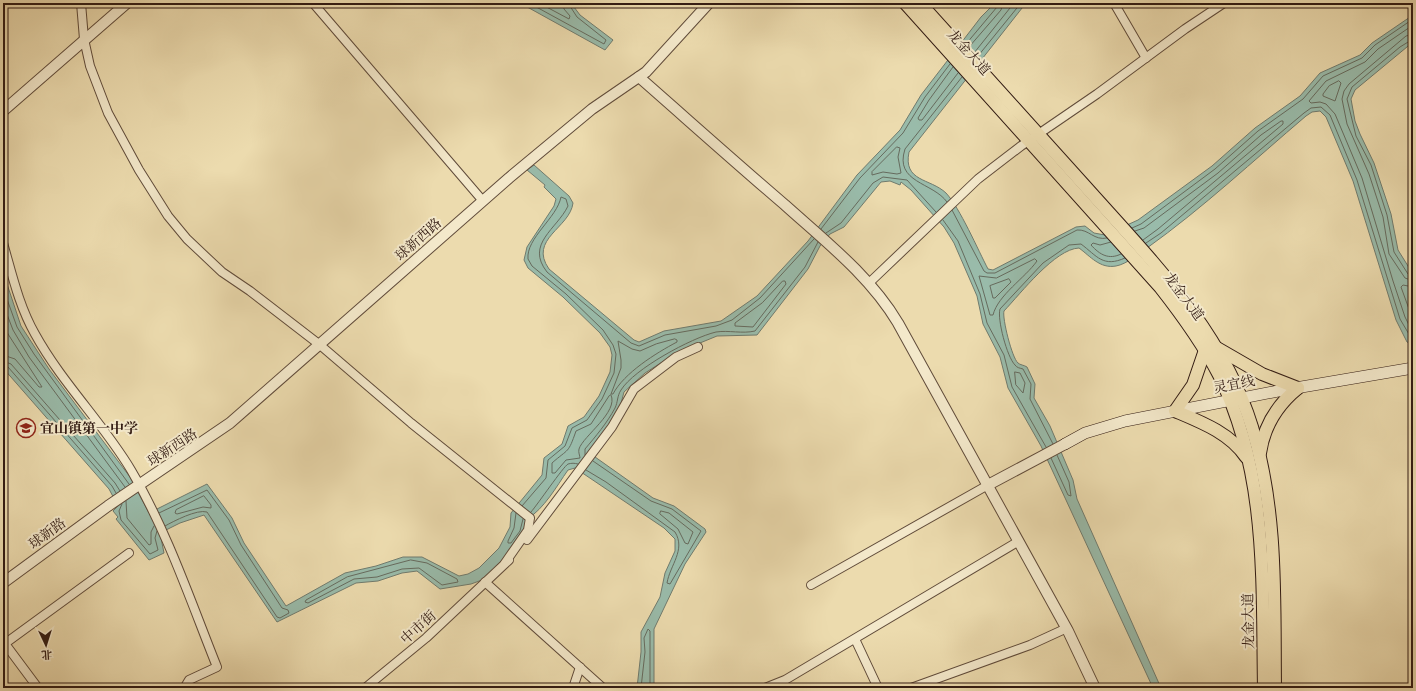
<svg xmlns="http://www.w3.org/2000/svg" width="1416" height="691" viewBox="0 0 1416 691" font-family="'EB Garamond','Noto Serif SC',serif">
<rect width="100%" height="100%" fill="#ecdbae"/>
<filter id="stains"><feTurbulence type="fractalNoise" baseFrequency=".005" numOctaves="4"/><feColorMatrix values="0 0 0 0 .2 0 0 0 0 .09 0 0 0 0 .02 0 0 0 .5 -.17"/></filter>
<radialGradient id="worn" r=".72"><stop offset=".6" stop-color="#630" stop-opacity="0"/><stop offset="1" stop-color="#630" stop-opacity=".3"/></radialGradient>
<g fill="#9ba" stroke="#707b6e">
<path d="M520,3H571L580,15L613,40L605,50Z"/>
<path d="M995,3H1026L909,152C903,182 930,178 946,193C960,208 978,250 988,269L993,270L1076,227L1085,226L1094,233L1105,235L1138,220L1212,166L1255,128L1300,96L1320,73L1360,55L1372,43L1413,15V42L1355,90L1351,99L1355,121L1360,134L1374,163L1391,214L1398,250L1413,274V345L1407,342L1396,320L1353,181L1326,117L1320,111L1312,112L1306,116C1254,160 1203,208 1147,248C1138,254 1127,264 1116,266C1100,269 1090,256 1079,248C1055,249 1021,293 1004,311C1002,318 1012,358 1018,363C1020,365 1024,365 1027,367L1035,384L1034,398L1050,426L1073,480L1077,499L1161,688H1153L1041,446L1008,388L1000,357L983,324L977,296L954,243L944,227L911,190L901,182L900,185L890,181L881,182L844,227L830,234L820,246L808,269L757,335L717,336L678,352L645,373L624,392L620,407L605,433L588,452L653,498L674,506L705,529L706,532L685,564L654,629V688H637L641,652V632L660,597L665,573L675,551V539L664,528L575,468L568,470C556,487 545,508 526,520L524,533L506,556L482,580L471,584L440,589L417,571L402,573L378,581L356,583L277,622L204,515L180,523L160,533L164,553L149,560L116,519L118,517L113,511L118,506L109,489L3,368V272L21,326L49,369L130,477L149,513L207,484L232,518L244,543L286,606L345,573L376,566L403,557H422L459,576L468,574L479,568L499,548L510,527L511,513L542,475L544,458L562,444L568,426L584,417L599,396L610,372L612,355L610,347L600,333L563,297L528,268L524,260L527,247L554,206L556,199L544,187L545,185L527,170L534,165L569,196L573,203C570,228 528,239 549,269L634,340L639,342L664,331L721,321L757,296L808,241L857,175L900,130L921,95L981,17Z"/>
</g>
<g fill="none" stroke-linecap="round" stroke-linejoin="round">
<g stroke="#666b5e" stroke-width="1">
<path d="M529,3L604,44L606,40L577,17L568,3"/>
<path d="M539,3L569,19L570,16L564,9L563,3"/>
<path d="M1413,25L1378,49L1365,62L1326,81L1309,101L1311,103L1320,102L1326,104L1335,114L1362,178L1393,281L1405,317L1413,333"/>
<path d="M1413,34L1406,36L1349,84L1344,91L1342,99L1347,124L1369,174L1383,217L1389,254L1405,278L1413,281"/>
<path d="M1413,39L1400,47L1352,87L1347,99L1356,136L1371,165L1387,215L1394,252L1408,274L1413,276"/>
<path d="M966,44L997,7V3"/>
<path d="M969,47L1001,10L1003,3"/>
<path d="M974,53L1014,3"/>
<path d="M978,56L1021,3"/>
<path d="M953,67L929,100L918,118L919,120H922L958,73"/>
<path d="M1339,81L1341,83L1335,101L1323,96V94L1329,86Z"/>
<path d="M897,147L900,148L898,157L901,173L897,174L883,172L872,175V172Z"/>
<path d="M947,202C933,182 894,183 905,149L962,77"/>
<path d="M952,210L984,271L987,273H995L1077,230C1089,229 1094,241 1107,238"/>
<path d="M943,220L958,241L980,294L987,323L1004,355L1012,387L1046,447"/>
<path d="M1132,228L1141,224L1215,169L1258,131L1303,99L1323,76L1362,58L1375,45L1413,19"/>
<path d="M821,229L860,178L903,133L925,97L950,64"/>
<path d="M1135,231L1144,228L1218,173L1261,135L1281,121H1283V124L1158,229L1143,240"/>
<path d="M826,233L841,223L873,183L883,177L907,180L936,212"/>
<path d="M1111,242L1100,245L1093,243L1091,245C1100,255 1109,260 1121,254"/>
<path d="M1146,243L1161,233L1304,113L1311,108L1321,107L1330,115L1357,180L1400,319L1413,341"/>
<path d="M1035,259L1037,261C1025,278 998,295 993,315H990L979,276L996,278Z"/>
<path d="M1009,279L1011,282L995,298H993L990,286Z"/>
<path d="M783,281H785L786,284L753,327L735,326V323L762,303Z"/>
<path d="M1413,287L1403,285L1401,287L1413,320"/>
<path d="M3,288L17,327L34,354L129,484"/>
<path d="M3,304L13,330L29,357L125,487"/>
<path d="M3,322L8,334L42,387H39L15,359L3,355"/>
<path d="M675,339L677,340V342C656,353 624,373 613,394H611L621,368V360L618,341L632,349L640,351L656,344Z"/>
<path d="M3,361L11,364L115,483L120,491"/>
<path d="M3,366L8,367L112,486L116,493"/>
<path d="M1015,372L1020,373L1025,383L1023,393L1016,385Z"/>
<path d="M611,395C619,412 583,436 579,449C578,452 580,456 580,458L566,460L555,473H552V463C569,448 568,454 576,431L591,424L609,396Z"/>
<path d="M1053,444L1030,399L1031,384L1023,369C1020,368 1017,368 1015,365C1007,357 997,319 1000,309L1043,263L1069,245L1081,244C1097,256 1103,268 1125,258"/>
<path d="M585,455V449C596,436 607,423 615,408C618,402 617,396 621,390C634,369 691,338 716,332C729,330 742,334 755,331L805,267L818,242"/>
<path d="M1051,458L1068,495L1071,496L1069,482L1057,455"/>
<path d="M586,470L606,482L675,532C686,550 670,565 667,583L670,584L701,531L672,509L651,501L593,461"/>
<path d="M204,496L211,505V508L203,507L177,514L175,513L176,510Z"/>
<path d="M126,501L127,518L149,545L151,544V532L154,526"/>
<path d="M122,504L119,511L121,520L150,554L158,550L155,538L157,531"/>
<path d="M522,506L546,478L548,460L565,446L572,428L587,420L602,399L614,373L616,354L613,345L603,330L566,294L532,266L528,259C526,238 557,218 561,197L566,199L568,206C557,229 525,244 547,272L631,343L639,346L665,335L716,326L732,320L760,298L814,239"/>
<path d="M661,511L669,513L693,532L688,544L685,543L678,529L660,514Z"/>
<path d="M531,512C538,504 563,467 568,464C572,463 574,463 578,464"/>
<path d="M159,513L207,490L229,520L241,545L282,608L288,610L289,613L280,618L277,617L207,512C197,509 174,521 165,526"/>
<path d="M516,513L514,528L508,541V543H511L520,531L523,519"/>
<path d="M411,560L427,563L457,579L458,582L442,585L419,568L402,569L377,577L354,579L308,603L305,602L306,600L347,577Z"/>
<path d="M641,688L645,652L644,638L648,629L650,631V688"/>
</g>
<defs>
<g id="minor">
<path d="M81,3L84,39L90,66L108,113L139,170L168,216L187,239L222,272L250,291L320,345L411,423L530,518L528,530L505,563"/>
<path d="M313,3L483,201"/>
<path d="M1114,3L1146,58"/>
<path d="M3,243C12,274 19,306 35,334C62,383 103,423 131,470C167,531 191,602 217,667L189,680L186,685L187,688"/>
<path d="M869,283L978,179L1021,146L1097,94L1185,29L1224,3"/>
<path d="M527,540L612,427L634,389L676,357L698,347"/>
<path d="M485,582L603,688"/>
<path d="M811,585L988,485"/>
<path d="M855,639L878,688"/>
<path d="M3,641L38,688"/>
<path d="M3,645L129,553"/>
<path d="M365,688L426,638L509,560"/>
<path d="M573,688L580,667"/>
<path d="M765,688L785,680L1019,541"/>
<path d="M911,688L1030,645L1067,628"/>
</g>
<g id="tertiary">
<path d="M639,77C688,120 736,163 785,205C825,241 870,276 898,323L1068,631L1095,688"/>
<path d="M3,111L127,3"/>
<path d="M988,485L1065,444"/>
<path d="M3,583L108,506L230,423L509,178L592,109L646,72L709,3"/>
</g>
<path id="secondary" d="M1065,444L1085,433L1125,421L1278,391L1413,368"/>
<g id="primary">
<path d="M905,3L1160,287C1182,315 1203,344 1219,375C1268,473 1262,582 1264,688"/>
<path d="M920,3C975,64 1030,125 1085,186C1151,260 1222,330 1252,427C1278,512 1274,600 1275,688"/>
<path d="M1217,348L1262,374L1298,388"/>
<path d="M1205,350L1193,385L1175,411C1201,422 1230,433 1246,457"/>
<path d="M1260,453C1264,426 1277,405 1298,388"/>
</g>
</defs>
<use href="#minor" stroke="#604b3a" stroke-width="10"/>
<use href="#tertiary" stroke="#604b3a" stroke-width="12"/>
<use href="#secondary" stroke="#321b13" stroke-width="12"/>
<use href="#primary" stroke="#321b13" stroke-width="14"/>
<use href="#minor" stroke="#f3e8ca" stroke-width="8"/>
<use href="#tertiary" stroke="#f3e8ca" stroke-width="10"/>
<use href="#secondary" stroke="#f3e8ca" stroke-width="11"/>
<use href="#primary" stroke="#ecdbae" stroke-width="12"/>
</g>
<defs>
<symbol id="school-ring" viewBox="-11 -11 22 22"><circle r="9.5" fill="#f3e8ca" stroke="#8f2418" stroke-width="1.5"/><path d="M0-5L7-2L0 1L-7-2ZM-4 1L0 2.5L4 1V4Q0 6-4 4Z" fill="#8f2418"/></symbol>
</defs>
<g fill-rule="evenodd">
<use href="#school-ring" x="15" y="417" width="22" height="22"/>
</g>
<g text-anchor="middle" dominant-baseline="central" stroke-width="4" stroke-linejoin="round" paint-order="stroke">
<g font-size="14" fill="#321b13" stroke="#f3e8ca">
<text transform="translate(969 52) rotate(48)">龙金大道</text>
<text transform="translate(418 239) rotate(-41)">球新西路</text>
<text transform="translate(1184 296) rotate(53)">龙金大道</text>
<text transform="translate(1234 384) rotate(-11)">灵宜线</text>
<text transform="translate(172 447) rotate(-33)">球新西路</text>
<text transform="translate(47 533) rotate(-36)">球新路</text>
<text transform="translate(1248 621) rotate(-91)">龙金大道</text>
<text transform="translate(418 627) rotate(-42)">中市街</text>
</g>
<g font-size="14" font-weight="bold" fill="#321b13" stroke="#f3e8ca" text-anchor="start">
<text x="40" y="428">宜山镇第一中学</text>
</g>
</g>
<rect width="1416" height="691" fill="none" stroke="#ecdbae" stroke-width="16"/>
<rect x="4" y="4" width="1408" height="683" fill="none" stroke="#321b13" stroke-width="2"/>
<rect x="8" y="8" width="1400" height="675" fill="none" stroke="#321b13"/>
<g transform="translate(46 645) rotate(176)" stroke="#f3e8ca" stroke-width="3" paint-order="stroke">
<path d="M0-3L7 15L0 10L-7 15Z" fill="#321b13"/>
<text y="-6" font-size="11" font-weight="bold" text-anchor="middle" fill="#321b13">北</text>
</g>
<rect width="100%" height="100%" filter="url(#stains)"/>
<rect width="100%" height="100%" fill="url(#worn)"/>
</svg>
